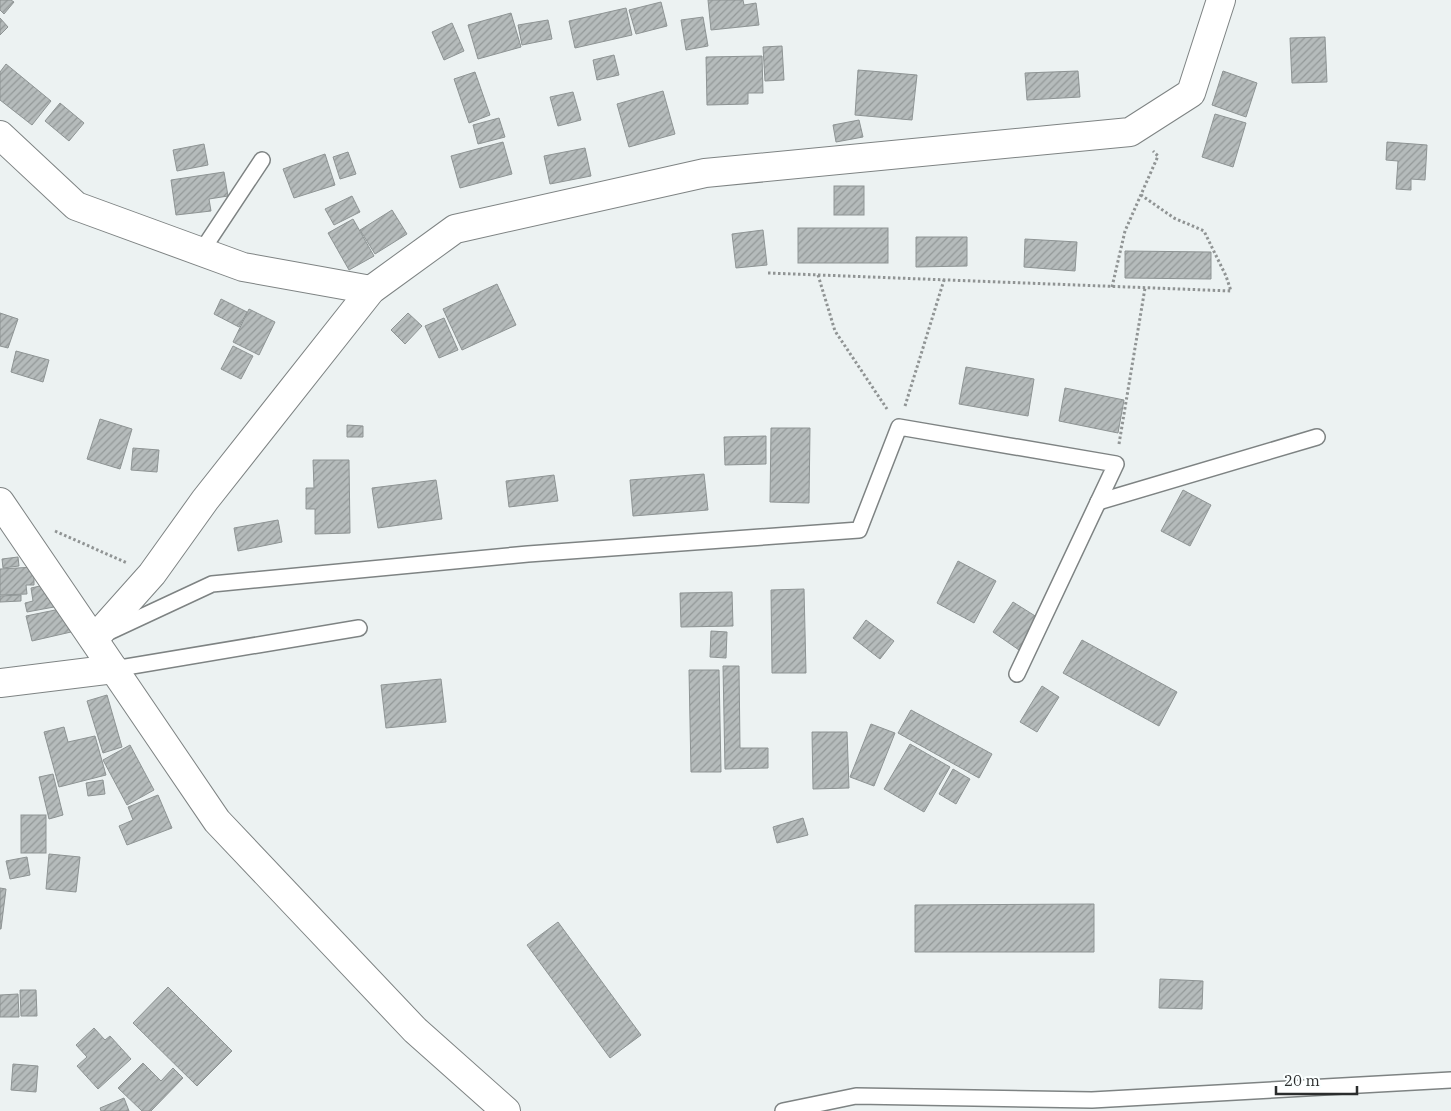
<svg xmlns="http://www.w3.org/2000/svg" width="1451" height="1111" viewBox="0 0 1451 1111" font-family="'IBM Plex Serif',serif">
<defs>
<pattern id="building-hatch" width="6" height="6" patternUnits="userSpaceOnUse" patternTransform="scale(1.25)"><rect width="6" height="6" fill="#b5bbbb"/><path d="M-1 1l2-2M0 6l6-6M5 7l2-2" fill="none" stroke="#939898"/></pattern>
</defs>
<rect width="100%" height="100%" fill="#ecf2f2"/>
<g fill="url(#building-hatch)" stroke="#8e9494">
<path d="M0,0H11L14,2L4,14L0,10Z"/>
<path d="M708,0H743L744,5L756,3L759,25L711,30Z"/>
<path d="M661,2L667,26L636,34L629,10Z"/>
<path d="M626,8L632,35L575,48L569,21Z"/>
<path d="M511,13L521,47L478,59L468,25Z"/>
<path d="M703,17L708,46L686,50L681,20Z"/>
<path d="M0,18L8,27L0,35Z"/>
<path d="M548,20L552,39L522,45L518,25Z"/>
<path d="M452,23L464,51L444,60L432,32Z"/>
<path d="M1325,37L1327,82L1292,83L1290,38Z"/>
<path d="M782,46L784,80L765,81L763,47Z"/>
<path d="M614,55L619,75L597,80L593,60Z"/>
<path d="M762,56L763,93H748V104L707,105L706,57Z"/>
<path d="M6,64L51,101L32,125L0,100V72Z"/>
<path d="M858,70L917,75L912,120L855,115Z"/>
<path d="M1078,71L1080,97L1027,100L1025,73Z"/>
<path d="M1223,71L1257,83L1246,117L1212,105Z"/>
<path d="M475,72L490,115L469,123L454,79Z"/>
<path d="M663,91L675,134L629,147L617,104Z"/>
<path d="M573,92L581,120L558,126L550,97Z"/>
<path d="M60,103L84,123L69,141L45,121Z"/>
<path d="M1215,114L1246,123L1233,167L1202,157Z"/>
<path d="M499,118L505,137L478,144L473,125Z"/>
<path d="M859,120L863,137L836,142L833,125Z"/>
<path d="M503,142L512,174L460,188L451,156Z"/>
<path d="M1387,142L1427,145L1425,180L1411,179V190L1396,189L1398,161L1386,160Z"/>
<path d="M204,144L208,165L177,171L173,150Z"/>
<path d="M585,148L591,176L550,184L544,156Z"/>
<path d="M348,152L356,174L340,179L333,157Z"/>
<path d="M325,154L335,185L294,198L283,169Z"/>
<path d="M224,172L228,196L209,199L211,211L176,215L171,180Z"/>
<rect x="834" y="186" width="30" height="29"/>
<path d="M352,196L360,212L334,225L325,209Z"/>
<path d="M392,210L407,234L375,254L360,230Z"/>
<path d="M353,219L374,256L349,270L328,233Z"/>
<rect x="798" y="228" width="90" height="35"/>
<path d="M763,230L767,265L736,268L732,234Z"/>
<path d="M916,237H967V266L916,267Z"/>
<path d="M1025,239L1077,242L1075,271L1024,267Z"/>
<path d="M1125,251L1211,252V279L1125,278Z"/>
<path d="M497,284L516,325L462,350L443,309Z"/>
<path d="M221,299L247,312L239,327L214,314Z"/>
<path d="M249,309L275,322L259,355L233,342Z"/>
<path d="M0,313L18,319L8,348L0,346Z"/>
<path d="M408,313L422,326L405,344L391,330Z"/>
<path d="M444,318L458,350L439,358L425,326Z"/>
<path d="M233,346L253,356L241,379L221,369Z"/>
<path d="M16,351L49,360L43,382L11,372Z"/>
<path d="M966,367L1034,379L1028,416L959,404Z"/>
<path d="M1065,388L1124,400L1118,433L1059,421Z"/>
<path d="M100,419L132,429L120,469L87,459Z"/>
<path d="M347,425L363,426V437H347Z"/>
<path d="M771,428H810L809,503L770,502Z"/>
<path d="M766,436V464L725,465L724,437Z"/>
<path d="M133,448L159,450L157,472L131,470Z"/>
<path d="M313,460H349L350,533L315,534V509H306V488H314Z"/>
<path d="M704,474L708,510L633,516L630,480Z"/>
<path d="M554,475L558,501L509,507L506,481Z"/>
<path d="M436,480L442,519L378,528L372,488Z"/>
<path d="M1183,490L1211,505L1190,546L1161,531Z"/>
<path d="M278,520L282,542L238,551L234,528Z"/>
<path d="M18,557L19,566L3,568L2,559Z"/>
<path d="M958,561L996,581L974,623L937,603Z"/>
<path d="M34,567V585H26L27,594L0,595V569Z"/>
<path d="M49,584L54,607L27,612L25,603L33,601L31,588Z"/>
<path d="M804,589L806,673H772L771,590Z"/>
<path d="M732,592L733,626L681,627L680,593Z"/>
<path d="M21,595V601L0,602V596Z"/>
<path d="M1013,602L1040,619L1019,650L993,632Z"/>
<path d="M65,608L71,632L32,641L26,616Z"/>
<path d="M866,620L894,641L880,659L853,638Z"/>
<path d="M711,631L727,632L726,658L710,657Z"/>
<path d="M1082,640L1177,692L1159,726L1063,673Z"/>
<path d="M723,666H739L740,748H768V768L725,769Z"/>
<path d="M689,670H719L721,772H691Z"/>
<path d="M441,679L446,722L386,728L381,685Z"/>
<path d="M1042,686L1059,697L1037,732L1020,722Z"/>
<path d="M107,695L122,747L103,753L87,701Z"/>
<path d="M911,710L992,754L979,778L898,733Z"/>
<path d="M871,724L895,733L874,786L850,777Z"/>
<path d="M64,727L68,742L95,736L106,775L59,787L44,732Z"/>
<path d="M812,732H847L849,788L813,789Z"/>
<path d="M910,744L950,767L924,812L884,789Z"/>
<path d="M130,745L154,790L127,805L103,760Z"/>
<path d="M953,769L970,779L956,804L939,794Z"/>
<path d="M53,774L63,815L49,819L39,777Z"/>
<path d="M103,780L105,794L88,796L86,783Z"/>
<path d="M158,795L172,828L127,845L119,826L133,820L128,807Z"/>
<rect x="21" y="815" width="25" height="38"/>
<path d="M803,818L808,835L777,843L773,827Z"/>
<path d="M49,854L80,857L76,892L46,889Z"/>
<path d="M27,857L30,875L10,879L6,861Z"/>
<path d="M0,888L6,889L1,929H0Z"/>
<path d="M1094,904V952H915V905Z"/>
<path d="M558,922L641,1035L610,1058L527,945Z"/>
<path d="M1160,979L1203,981L1202,1009L1159,1008Z"/>
<path d="M168,987L232,1051L197,1086L133,1023Z"/>
<path d="M20,990H36L37,1016H21Z"/>
<path d="M18,994L19,1017H0V995Z"/>
<path d="M94,1028L105,1040L110,1036L131,1059L98,1089L77,1066L87,1057L76,1045Z"/>
<path d="M143,1063L161,1081L173,1068L183,1078L151,1111H142L118,1088Z"/>
<path d="M13,1064L38,1066L36,1092L11,1090Z"/>
<path d="M124,1098L129,1111H101L100,1108Z"/>
</g>
<g fill="none" stroke-linecap="round" stroke-linejoin="round">
<defs>
<g id="lane">
<path d="M201,252L262,160"/>
<path d="M1098,502L1317,437"/>
<path d="M109,632L212,584L528,554L859,530L899,427L1116,464L1017,674"/>
<path d="M114,669L359,628"/>
<path d="M783,1111L856,1096L1092,1100L1451,1080"/>
</g>
<g id="street">
<path d="M0,135L76,206L243,267L371,290"/>
<path d="M94,639L152,574L205,500L371,290L455,229L705,173L1130,132L1191,93L1221,0"/>
</g>
<g id="secondary">
<path d="M0,502L217,821L415,1030L506,1111"/>
<path d="M0,683L114,669"/>
</g>
</defs>
<use href="#lane" stroke="#7e8383" stroke-width="18"/>
<use href="#street" stroke="#7e8383" stroke-width="30"/>
<use href="#secondary" stroke="#7e8383" stroke-width="30"/>
<g stroke="#909494" stroke-width="3" stroke-dasharray="2.5 2.5" stroke-linecap="butt">
<path d="M768,273L1231,291L1226,276L1204,231L1174,218L1141,195"/>
<path d="M818,275L835,331L887,409"/>
<path d="M1112,287L1125,231L1158,156L1153,151"/>
<path d="M905,406L944,280"/>
<path d="M1119,444L1145,288"/>
<path d="M55,531L127,563"/>
</g>
<use href="#lane" stroke="#fff" stroke-width="15"/>
<use href="#street" stroke="#fff" stroke-width="28"/>
<use href="#secondary" stroke="#fff" stroke-width="28"/>
</g>
<path d="M1276 1086v8h81v-8" fill="none" stroke="#2b2d2d" stroke-width="2.5"/>
<text x="1284" y="1086" font-size="15" fill="#2b2d2d" stroke="#faffff" stroke-width="4" paint-order="stroke">20 m</text>
</svg>
